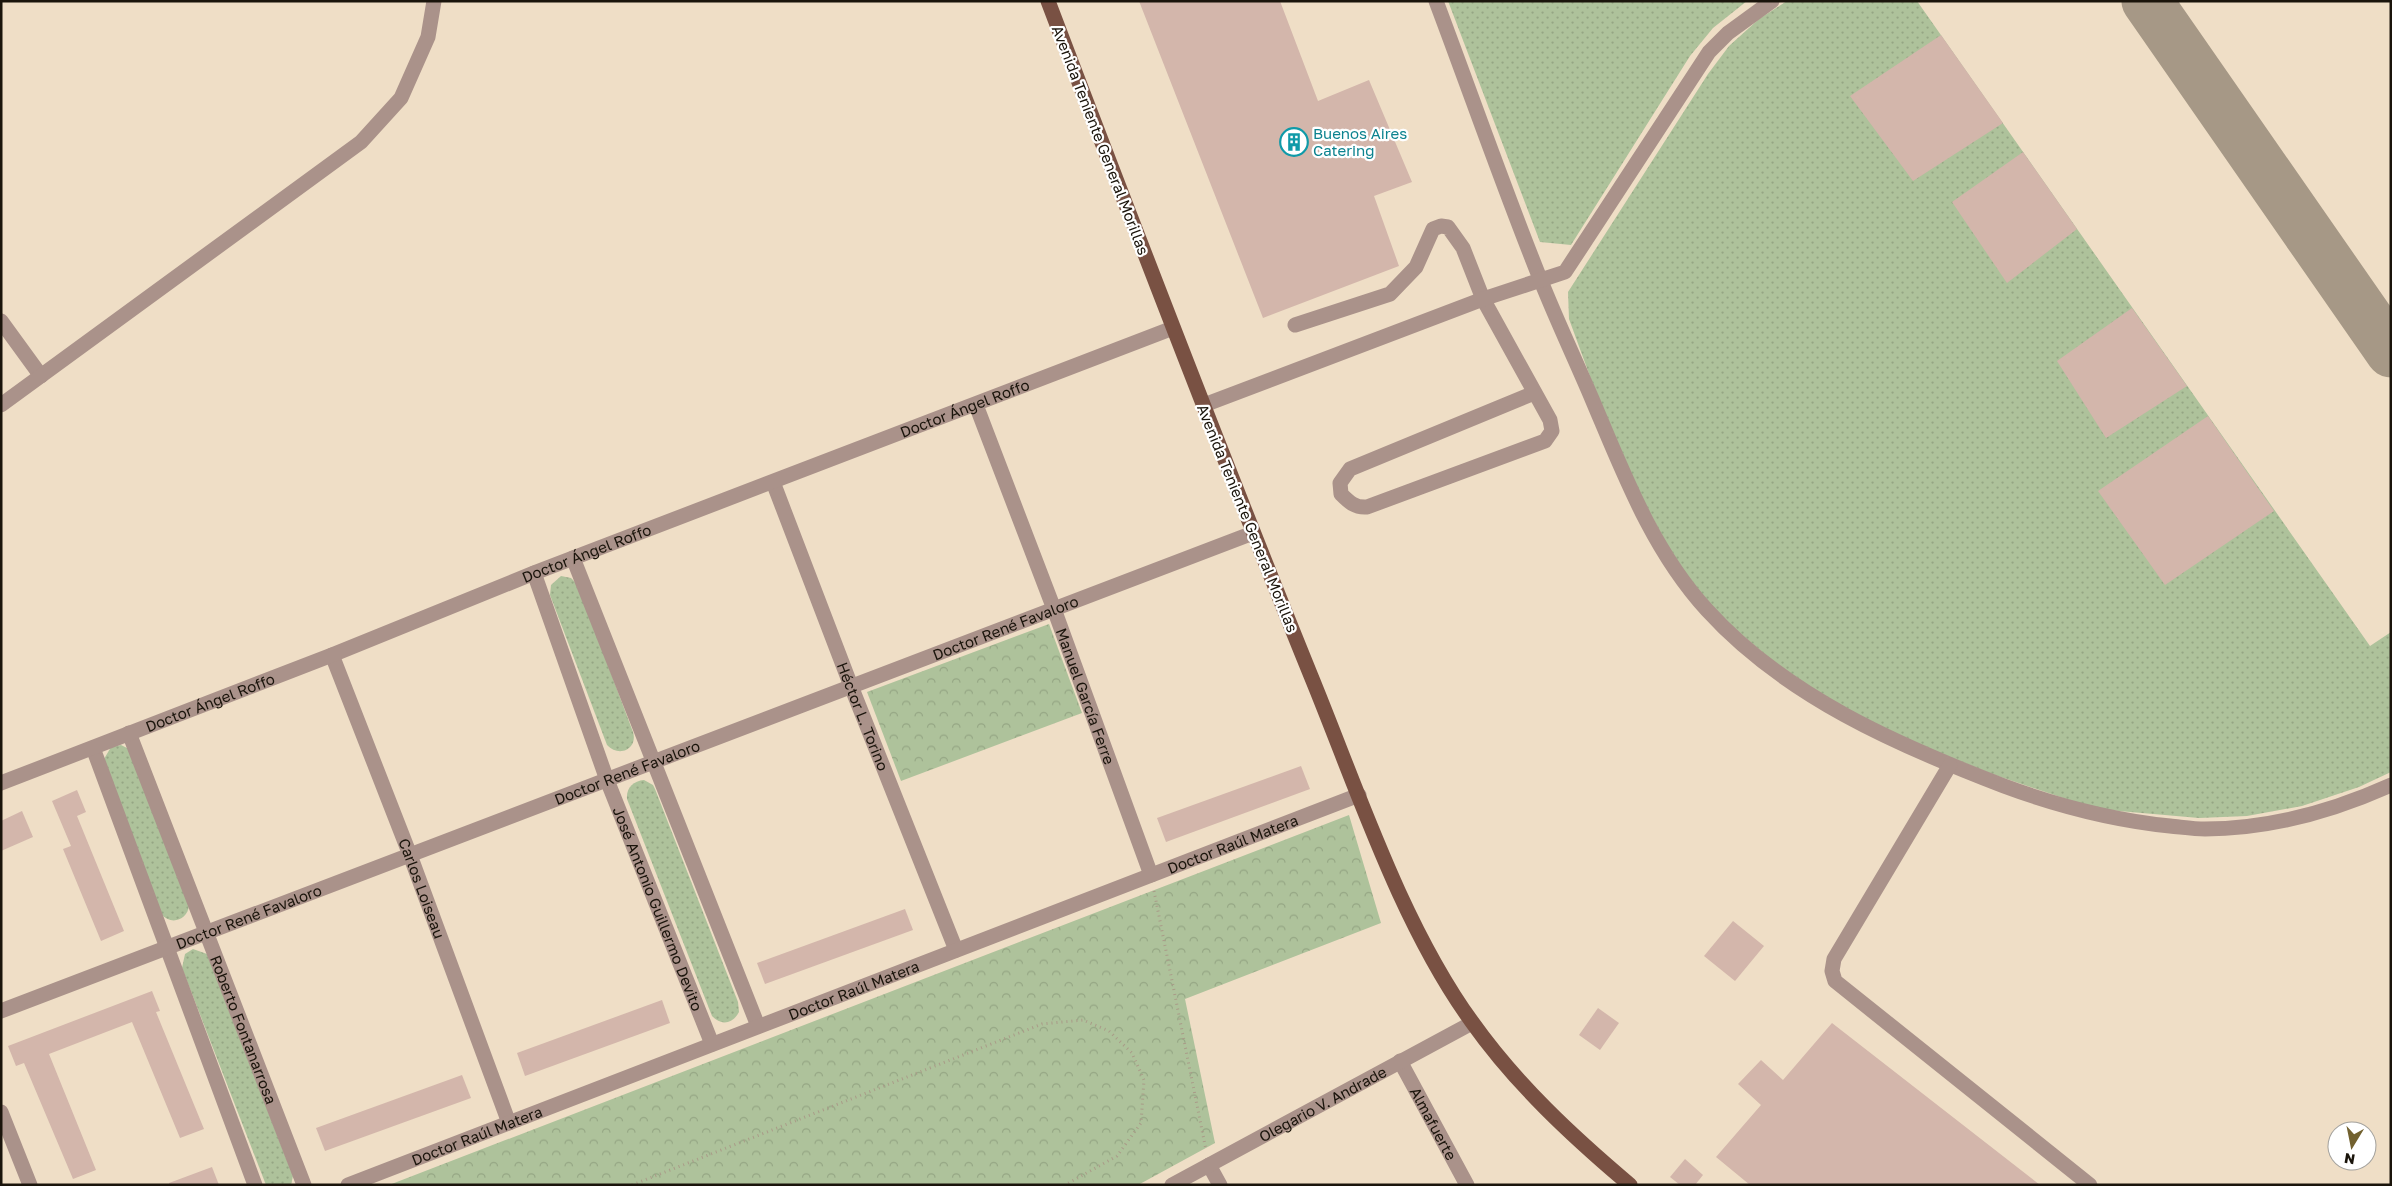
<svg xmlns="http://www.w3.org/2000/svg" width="2392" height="1186" viewBox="0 0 2392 1186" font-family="'Golos Text',sans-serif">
<defs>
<pattern id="grass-dots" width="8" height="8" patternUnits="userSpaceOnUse" patternTransform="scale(1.25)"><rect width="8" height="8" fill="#aec29b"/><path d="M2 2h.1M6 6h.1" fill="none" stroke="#95a684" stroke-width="1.8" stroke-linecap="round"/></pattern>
<pattern id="park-crowns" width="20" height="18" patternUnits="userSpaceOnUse" patternTransform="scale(1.25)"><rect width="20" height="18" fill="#aec29b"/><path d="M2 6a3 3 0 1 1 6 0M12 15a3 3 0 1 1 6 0" fill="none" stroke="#95a684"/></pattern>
</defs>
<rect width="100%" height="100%" fill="#efdec6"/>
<g fill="url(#grass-dots)">
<path d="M1448,1H1747L1713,28L1690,56L1571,245L1540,242Z"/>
<path d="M1787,1H1917L2370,646L2391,632V772L2359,787L2302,806L2247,816L2199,818L2096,809L1992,774L1925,747L1857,715L1802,686L1715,612L1679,567L1618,453L1569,319L1568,292L1708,74L1729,46L1759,19Z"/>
<path d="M561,576L571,578L578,585L633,732C638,749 619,758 607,745L550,595L551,585Z"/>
<path d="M121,745L129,749L189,905C188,920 171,926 161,914L104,759L111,747Z"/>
<path d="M644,780L653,785L655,789L738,1002L739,1012C733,1024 721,1026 712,1016L627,799C626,788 633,781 644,780Z"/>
<path d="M193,949L207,954L293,1176L291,1185H266L182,968L185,954Z"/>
</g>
<g fill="url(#park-crowns)">
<path d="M1049,624L1082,713L901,781L867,692Z"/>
<path d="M1349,815L1381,923L1185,999L1215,1143L1138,1185H389Z"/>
</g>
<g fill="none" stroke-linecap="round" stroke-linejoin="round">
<path stroke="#a69886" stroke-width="51" d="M2147,1L2391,352"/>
</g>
<g fill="#d3b6ab">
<path d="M1139,1H1280L1318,101L1369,80L1412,182L1374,196L1399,266L1263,318Z"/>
<path d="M1941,35L2003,123L1913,181L1850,96Z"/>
<path d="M2023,152L2077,229L2007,283L1952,202Z"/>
<path d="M2132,308L2187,386L2106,438L2057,361Z"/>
<path d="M2208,416L2274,511L2165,585L2098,491Z"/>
<path d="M1301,766L1310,789L1166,842L1157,818Z"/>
<path d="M77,790L86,812L77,816L124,931L101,941L63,849L71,846L52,801Z"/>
<path d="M22,811L33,837L1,851V821Z"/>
<path d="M905,909L913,930L765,984L757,963Z"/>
<path d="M1733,921L1764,946L1735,981L1704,956Z"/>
<path d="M152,991L160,1011L156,1012L204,1129L180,1138L132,1022L49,1054L96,1170L73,1179L24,1063L16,1066L8,1046Z"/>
<path d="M662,1000L670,1023L525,1076L517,1053Z"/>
<path d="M1598,1008L1619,1023L1600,1050L1579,1035Z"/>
<path d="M1832,1023L2040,1185H1750L1716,1157L1761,1105L1738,1084L1761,1060L1783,1080Z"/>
<path d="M462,1075L471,1098L325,1151L316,1128Z"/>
<path d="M1685,1159L1703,1175L1695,1185H1680L1670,1177Z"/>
<path d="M212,1167L219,1185H169V1183Z"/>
</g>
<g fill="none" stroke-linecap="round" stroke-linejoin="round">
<g stroke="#a99b88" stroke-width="3" stroke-dasharray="1 4" stroke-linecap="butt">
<path d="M1154,891L1206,1150"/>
<path d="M632,1185L1042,1024L1083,1020L1109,1031L1132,1053L1144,1080L1141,1123L1117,1156L1065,1185"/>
</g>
<g stroke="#aa928a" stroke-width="15">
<path d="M1436,1C1471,94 1504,189 1541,281C1557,321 1575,359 1592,399C1623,472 1652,550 1707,610C1785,696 1897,745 2004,786C2058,806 2112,820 2170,826C2181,827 2194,829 2205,829C2269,829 2333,811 2391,785"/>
<path d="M1,321L41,376"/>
<path d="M1295,325L1390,294L1416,267L1433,229L1441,226L1448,227L1463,248L1483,299L1550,420L1552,431L1545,441L1367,507C1355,508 1349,502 1341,494L1340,483L1350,469L1534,393"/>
<path d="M1,405L361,142L401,98L428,37L434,1"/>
<path id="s1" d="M976,405L1054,609L1151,875"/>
<path d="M1204,405L1483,299L1565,272L1709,52L1728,33L1772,1"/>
<path id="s2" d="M773,482L851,686L956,950"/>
<path d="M573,558L758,1026"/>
<path id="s3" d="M534,573L607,780L712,1044"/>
<path id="s4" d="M332,655L410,855L509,1123"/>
<path id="s5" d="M129,733L304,1185"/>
<path d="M93,748L255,1185"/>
<path d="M1950,765L1834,959L1832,971L1835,981L2090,1185"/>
<path id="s6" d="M1,783L332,655L534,573L1173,328"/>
<path id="s7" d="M1,1011L1253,533"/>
<path id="s8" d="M1400,1061L1467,1185"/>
<path d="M1,1112L30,1185"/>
<path d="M1209,1165L1220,1185"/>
<path id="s9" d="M348,1185L1359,795"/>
<path id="s10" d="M1172,1185L1472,1023"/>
</g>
<path stroke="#795143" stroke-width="15" d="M1048,1C1134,227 1220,452 1311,676C1357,788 1401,924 1472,1022C1516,1084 1572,1136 1630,1185"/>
</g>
<defs>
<symbol id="building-ring" viewBox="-11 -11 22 22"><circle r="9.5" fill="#fff" stroke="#0f9aa8" stroke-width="1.5"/><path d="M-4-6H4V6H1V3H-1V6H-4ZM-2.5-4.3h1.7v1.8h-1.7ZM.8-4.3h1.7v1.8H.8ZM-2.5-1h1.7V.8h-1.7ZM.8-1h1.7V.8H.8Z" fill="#0f9aa8"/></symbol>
</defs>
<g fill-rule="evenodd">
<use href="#building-ring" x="1278" y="126" width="32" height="32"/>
</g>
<g text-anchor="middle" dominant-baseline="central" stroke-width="4.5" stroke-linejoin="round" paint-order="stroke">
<g font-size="15" fill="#0d838f" stroke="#fff" text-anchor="start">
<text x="1313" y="133">Buenos Aires<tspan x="1313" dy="17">Catering</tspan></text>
</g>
<g font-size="15" fill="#1a140b" stroke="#fff">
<text transform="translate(1101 140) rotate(69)">Avenida Teniente General Morillas</text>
<text stroke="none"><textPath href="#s6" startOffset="1034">Doctor Ángel Roffo</textPath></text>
<text transform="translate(1248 518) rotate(68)">Avenida Teniente General Morillas</text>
<text stroke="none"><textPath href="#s6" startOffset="629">Doctor Ángel Roffo</textPath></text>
<text stroke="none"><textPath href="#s7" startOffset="1075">Doctor René Favaloro</textPath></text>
<text stroke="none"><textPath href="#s1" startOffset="311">Manuel García Ferre</textPath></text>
<text stroke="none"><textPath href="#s6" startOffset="224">Doctor Ángel Roffo</textPath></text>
<text stroke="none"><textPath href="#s2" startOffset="251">Héctor L. Torino</textPath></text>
<text stroke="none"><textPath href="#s7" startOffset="670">Doctor René Favaloro</textPath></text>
<text stroke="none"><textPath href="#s9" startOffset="948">Doctor Raúl Matera</textPath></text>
<text stroke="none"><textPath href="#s4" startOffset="250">Carlos Loiseau</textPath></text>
<text stroke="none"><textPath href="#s3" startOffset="358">José Antonio Guillermo Devito</textPath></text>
<text stroke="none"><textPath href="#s7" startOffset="265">Doctor René Favaloro</textPath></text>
<text stroke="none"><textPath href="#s9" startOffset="542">Doctor Raúl Matera</textPath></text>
<text stroke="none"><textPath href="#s5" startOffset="318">Roberto Fontanarrosa</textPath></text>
<text stroke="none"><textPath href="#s10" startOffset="171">Olegario V. Andrade</textPath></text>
<text stroke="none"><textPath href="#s8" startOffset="71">Almafuerte</textPath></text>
<text stroke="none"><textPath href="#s9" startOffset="138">Doctor Raúl Matera</textPath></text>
</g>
</g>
<rect width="2392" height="1186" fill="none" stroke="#1a140b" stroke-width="5"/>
<g transform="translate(2352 1146) rotate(190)"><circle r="24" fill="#ffffff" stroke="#a3a19d"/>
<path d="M0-4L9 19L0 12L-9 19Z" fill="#72612f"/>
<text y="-8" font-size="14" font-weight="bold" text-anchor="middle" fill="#1a140b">N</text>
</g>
</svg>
